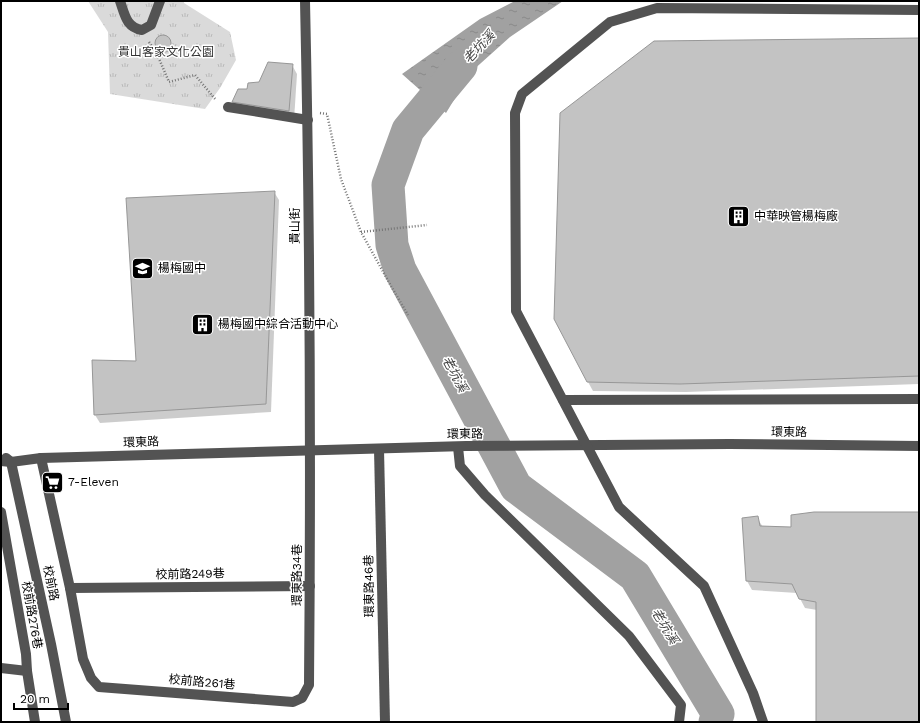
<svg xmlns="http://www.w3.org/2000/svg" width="920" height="723" viewBox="0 0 920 723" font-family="'Work Sans','Noto Sans TC',sans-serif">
<defs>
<pattern id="park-tufts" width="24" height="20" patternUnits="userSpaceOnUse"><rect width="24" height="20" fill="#dadada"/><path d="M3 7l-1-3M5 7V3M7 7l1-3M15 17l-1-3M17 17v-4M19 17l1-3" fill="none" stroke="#b9b9b9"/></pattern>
<pattern id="water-ripples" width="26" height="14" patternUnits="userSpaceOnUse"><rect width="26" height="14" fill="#a1a1a1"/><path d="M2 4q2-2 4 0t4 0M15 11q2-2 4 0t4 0" fill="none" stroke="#898989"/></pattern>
</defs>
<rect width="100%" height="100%" fill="#fff"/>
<path fill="url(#park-tufts)" d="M88,1H184V3L230,32L236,60L220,88L205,109L110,94L108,32Z"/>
<path fill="url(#water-ripples)" d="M515,1H563L510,37L471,72L446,113L402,74L480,19Z"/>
<g fill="#0003">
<path d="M159,37H166L169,39L172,48L169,52L162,53L159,49L156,41Z"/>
<path d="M919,39V384L686,392L593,391L588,382Z"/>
<path d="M292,65L297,74L294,120L238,110L233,102L248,90Z"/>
<path d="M274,192L279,200L271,412L100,423L95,415Z"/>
<path d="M919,513V722H817V610L805,608L797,593L752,590L747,581L757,518L763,527L792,528Z"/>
</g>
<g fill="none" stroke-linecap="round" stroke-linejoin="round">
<path stroke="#a1a1a1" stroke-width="33" d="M461,66L408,130L388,185L392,245L400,270L516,487L635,576L718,714L715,722"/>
</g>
<g fill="#c3c3c3" stroke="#979797">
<circle cx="163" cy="43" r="8"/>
<path d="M919,38V376L680,384L587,382L554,319L560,113L654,41Z"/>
<path d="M268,62L293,64L289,111L232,102L238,89H247L248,83L259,82Z"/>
<path d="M275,191L266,404L94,415L92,360L136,361L126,198Z"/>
<path d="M814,512H919V722H816V602L799,599L792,584L746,581L742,518L758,516L760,526L791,527V515Z"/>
</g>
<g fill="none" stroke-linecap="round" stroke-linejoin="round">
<g stroke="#757575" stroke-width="2.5" stroke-dasharray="1 2" stroke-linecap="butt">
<path d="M149,42L157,54L169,82L195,75L216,100"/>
<path d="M320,113L327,114L341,179L361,232L391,286L408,315"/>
<path d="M361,232L427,225"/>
</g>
<g stroke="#535353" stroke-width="10">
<path d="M120,1C125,15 126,27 142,30L151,25L160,1"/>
<path d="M228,107L308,120"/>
<path d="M563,400L919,399"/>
<path d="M458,447L460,466L485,495L629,636L681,705L679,722"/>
<path d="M379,449L385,722"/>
<path d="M6,458L11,462L51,644L66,722"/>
<path d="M41,458L70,588L83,659L91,678L99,687L293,702L302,698L309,685C311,457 310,229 305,1"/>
<path d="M1,461L11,462L41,458L466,446L729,444L919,446"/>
<path d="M1,512L26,654L27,671L35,722"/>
<path d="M70,588L310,586"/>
<path d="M1,668L27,671"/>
<path d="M763,722L753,693L704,586L619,507L516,311L515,113L522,94L610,22L657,8L919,10"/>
</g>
</g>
<defs>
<symbol id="building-square" viewBox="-11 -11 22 22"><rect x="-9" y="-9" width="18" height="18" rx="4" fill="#000" stroke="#fff"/><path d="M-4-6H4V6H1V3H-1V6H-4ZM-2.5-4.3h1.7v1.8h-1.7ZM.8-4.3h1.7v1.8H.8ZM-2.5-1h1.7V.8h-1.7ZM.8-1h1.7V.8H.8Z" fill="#fff"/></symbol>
<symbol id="school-square" viewBox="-11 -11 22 22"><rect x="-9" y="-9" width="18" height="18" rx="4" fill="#000" stroke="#fff"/><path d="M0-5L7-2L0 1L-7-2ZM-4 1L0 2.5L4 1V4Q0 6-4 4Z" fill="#fff"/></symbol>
<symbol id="supermarket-square" viewBox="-11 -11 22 22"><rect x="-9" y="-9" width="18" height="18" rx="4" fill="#000" stroke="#fff"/><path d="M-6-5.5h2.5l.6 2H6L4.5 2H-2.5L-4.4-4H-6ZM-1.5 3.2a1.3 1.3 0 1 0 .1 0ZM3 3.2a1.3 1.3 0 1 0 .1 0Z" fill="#fff"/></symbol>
</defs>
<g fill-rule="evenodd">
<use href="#building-square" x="726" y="204" width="25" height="25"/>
<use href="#school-square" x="130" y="256" width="25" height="25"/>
<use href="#building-square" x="190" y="312" width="25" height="25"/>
<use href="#supermarket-square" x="40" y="470" width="25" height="25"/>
</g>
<g text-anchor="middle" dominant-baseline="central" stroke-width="3" stroke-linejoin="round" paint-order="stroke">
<g font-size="12" fill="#313131" stroke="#fff">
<text x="166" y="52">貴山客家文化公園</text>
</g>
<g font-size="12" fill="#000" stroke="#fff" text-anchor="start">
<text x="754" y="216">中華映管楊梅廠</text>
<text x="158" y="268">楊梅國中</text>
<text x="218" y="324">楊梅國中綜合活動中心</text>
<text x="68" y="482">7-Eleven</text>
</g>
<g font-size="12" fill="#000" stroke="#fff">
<text transform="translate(295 226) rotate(-90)">貴山街</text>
<text transform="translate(789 432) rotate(1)">環東路</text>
<text transform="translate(465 434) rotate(-1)">環東路</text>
<text transform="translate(141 442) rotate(-2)">環東路</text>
<text transform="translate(190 574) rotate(-1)">校前路249巷</text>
<text transform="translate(297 575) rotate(-90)">環東路34巷</text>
<text transform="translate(51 583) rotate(78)">校前路</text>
<text transform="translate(369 586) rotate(-91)">環東路46巷</text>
<text transform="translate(32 615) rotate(80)">校前路276巷</text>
<text transform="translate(202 682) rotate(5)">校前路261巷</text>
</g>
<g font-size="13" font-style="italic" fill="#424242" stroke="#fff">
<text transform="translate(479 47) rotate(-47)">老坑溪</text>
<text transform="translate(455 374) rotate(62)">老坑溪</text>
<text transform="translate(665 626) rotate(59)">老坑溪</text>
</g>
</g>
<rect width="920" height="723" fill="none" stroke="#000000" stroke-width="4"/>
<path d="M14 703v6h54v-6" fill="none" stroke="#000000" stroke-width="2"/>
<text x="20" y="703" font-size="12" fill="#000000" stroke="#ffffff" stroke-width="3" paint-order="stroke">20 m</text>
</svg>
